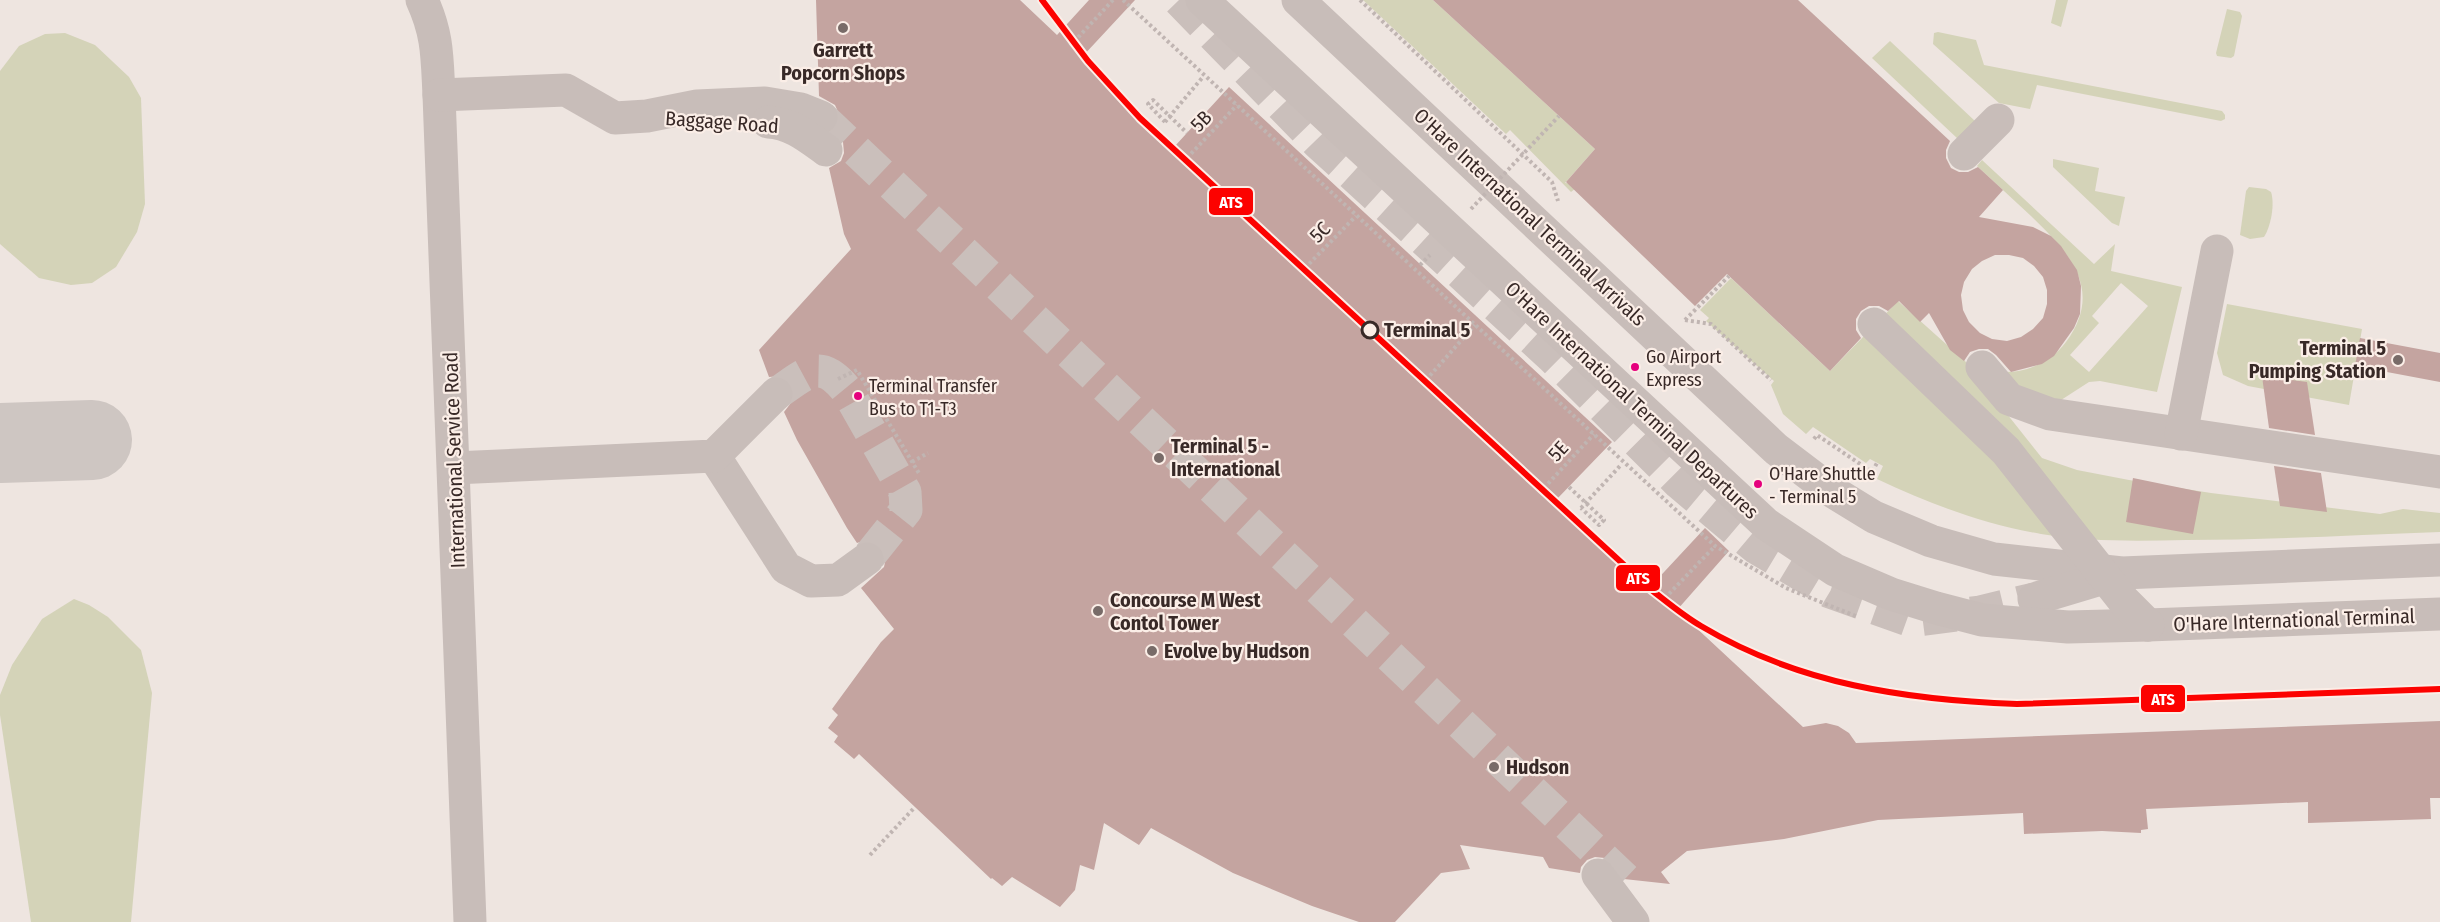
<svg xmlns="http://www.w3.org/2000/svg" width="2440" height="922" viewBox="0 0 2440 922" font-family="'Fira Sans Condensed',sans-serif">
<rect width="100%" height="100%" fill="#eee5e0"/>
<g fill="#d4d3b8" fill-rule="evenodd">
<path d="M1363,0H1433L1595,149L1565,183L1581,184L1571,192L1510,130L1506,134Z"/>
<path d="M2056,0H2068L2061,27L2051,23Z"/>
<path d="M2227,9L2240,12L2242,16L2234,56L2231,58L2217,56L2216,53Z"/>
<path d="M1938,32L1976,40L1984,65L2222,111L2225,115V119L2221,121L2037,85L2030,109L1999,103L1933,44L1934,33Z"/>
<path d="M65,33L95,45L129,77L141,98L145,204L137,232L116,267L92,283L71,285L39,278L0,244V71L19,46L45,34Z"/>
<path d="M1890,41L1976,122L1958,139L1872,58Z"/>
<path d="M2053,159L2099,168L2095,191L2125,197L2119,226L2112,223L2053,167Z"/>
<path d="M1982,160L2094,264L2115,244L2111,271L2182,287L2157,392L2100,381L2089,382L2058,402L2021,390L2002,372C2027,373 2051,362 2066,342C2105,289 2068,252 2031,216C2013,199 1995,183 1977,166ZM2121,283L2148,306L2089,372L2070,355L2099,323L2092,316Z"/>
<path d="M2249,187L2266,189L2271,192C2275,204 2271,226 2264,237L2250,239L2240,235L2246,191Z"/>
<path d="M1731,278L1830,371L1898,301L1965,361L2042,458L2077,470L2129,480L2211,493L2380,514L2403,509L2440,513V532C2355,535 2270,540 2186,540C2137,541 2089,542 2041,534C1983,524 1930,504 1877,479L1883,466L1870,459L1866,463L1813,427L1806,434L1783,414L1771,385L1774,381L1706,321L1709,318L1700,310Z"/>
<path d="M2227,304L2362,329L2349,405L2248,386L2223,375L2217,353Z"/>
<path d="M74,599L89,605L108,617L141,650L152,693L131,922H31L0,715V695L12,665L42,619Z"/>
</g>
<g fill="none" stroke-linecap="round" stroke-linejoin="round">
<path stroke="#cec6c2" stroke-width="80" d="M0,443L92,440"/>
</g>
<g fill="#c4a4a0" fill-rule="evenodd">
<path d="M816,0H1020L1057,35L1089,0H1135L1082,57L1175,146L1229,87L1612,442L1556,500L1651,586L1705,528L1729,551L1677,610L1803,727L1826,723L1838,726L1849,733L1856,743L2440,721V798H2430L2431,819L2308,823V802L2146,809L2148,829L2141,830V833L2102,831L2024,834L2023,813L1878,820L1784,839L1687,851L1661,872L1670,884L1624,879L1613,864L1605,858L1595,857L1587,860L1581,867L1580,873L1549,868L1543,857L1460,845L1470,869L1441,873L1395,922H1359L1312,906L1233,873L1151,828L1139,845L1104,823L1094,870L1080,865L1075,890L1060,907L1012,877L1002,886L992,878L991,879L859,754L854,759L834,742L838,736L828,728L838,715L832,709L881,642L894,629L861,588L884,567L886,558L882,549L874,542L866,540L857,543L847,528L797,440L784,412L794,399V389L789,380L781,376L769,377L759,350L851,249L844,234L829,168L841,161L844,153L843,142L833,132L839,123V114L835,105L819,96Z"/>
<path d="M1433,0H1798L1950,141L1946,150V158L1951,168L1959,172H1968L1978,167L2003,190L1979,217L2033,227L2051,236L2061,246L2077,270L2081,286L2080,314L2074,328L2054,356L2042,364L2011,372L1996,355L1988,349H1979L1970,352L1964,361L1950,350L1929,313L1920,322L1899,301L1888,311L1879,306H1869L1861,311L1856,319V330L1861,338L1830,371L1727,274L1695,306L1566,182L1595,149ZM1995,255H2009L2023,258L2034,266L2043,277L2047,290V304L2043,318L2033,329L2021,337L2007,341L1992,339L1980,333L1969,322L1963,310L1961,295L1964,282L1972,269L1982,261Z"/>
<path d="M2360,338L2440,353V382L2355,366Z"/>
<path d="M2262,376L2307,382L2315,435L2269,428Z"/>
<path d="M2274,466L2321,473L2327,512L2280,506Z"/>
<path d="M2133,478L2201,492L2193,534L2126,522Z"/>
</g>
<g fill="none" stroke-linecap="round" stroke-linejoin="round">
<g stroke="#cabfbb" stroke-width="33" stroke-dasharray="33 16" stroke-linecap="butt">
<path d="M1179,0L1317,142L1552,357L1679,483L1755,547L1830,592L1911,621L1980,612L2034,599"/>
<path d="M821,117L1625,879"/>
<path d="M776,394C807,373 820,356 848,392L905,492L906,510L867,559"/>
</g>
<g stroke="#c0b5b2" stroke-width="4" stroke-dasharray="3 3" stroke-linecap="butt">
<path d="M1123,0L1715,546L1786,588L1858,617"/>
<path d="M1360,0L1552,182L1558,201"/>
<path d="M1070,46L1113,0"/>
<path d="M1165,122L1202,78"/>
<path d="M1685,320L1711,324L1771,380"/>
<path d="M1685,320L1729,276"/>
<path d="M838,379L857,370L920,475"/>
<path d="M1814,439L1817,435L1872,472L1877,463"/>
<path d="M912,462L928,453"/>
<path d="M1581,508L1620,466"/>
<path d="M870,855L915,807"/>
</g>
<g stroke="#c8bdb9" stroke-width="33">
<path d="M422,0C438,35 437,57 439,95L470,922"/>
<path d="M1298,0L1776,449L1830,490L1874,517L1931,541L1994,559L2122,573L2440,560"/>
<path d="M439,95L566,90L615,118L647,116L697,106L765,103L801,109L821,117"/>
<path d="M768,122C791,123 808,137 826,150"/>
<path d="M1964,154L1998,120"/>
<path d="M1982,367L2009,399L2050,414L2440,472"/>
<path d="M2181,434L2217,251"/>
<path d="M714,456L786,568L811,581L838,580L867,559"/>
<path d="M454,468L714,456L776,394"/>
<path d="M2034,599L2104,578"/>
<path d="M2148,625L2440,614"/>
<path d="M1598,875L1633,922"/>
</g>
<g stroke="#c0b5b2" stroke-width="4" stroke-dasharray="3 3" stroke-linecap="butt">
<path d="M1165,122L1148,104L1153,100L1187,133"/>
<path d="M1187,158L1237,105"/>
<path d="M1471,209L1559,116"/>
<path d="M1420,265L1430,255"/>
<path d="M1305,268L1356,216"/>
<path d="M1426,380L1475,325"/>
<path d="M1569,487L1604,520L1599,525L1581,508"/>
<path d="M1544,488L1594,434"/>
<path d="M1665,598L1715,546"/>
</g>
<g stroke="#c8bdb9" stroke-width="33">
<path d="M1202,0L1766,524L1835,570L1891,594L1936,608L1982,620L2068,627L2148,625"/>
<path d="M1874,324L2006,451L2124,601L2148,625"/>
</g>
<defs>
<path id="rail-1" d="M1042,0L1088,61L1140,118L1649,588C1666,601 1682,615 1701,626C1798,684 1906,700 2017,704L2440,689"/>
</defs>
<use href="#rail-1" stroke="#fbeee7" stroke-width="10"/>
<use href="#rail-1" stroke="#fc0200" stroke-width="6"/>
</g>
<g fill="#786b68" stroke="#fbeee7" stroke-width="2">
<circle cx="843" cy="28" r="6"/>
<circle cx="2398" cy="360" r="6"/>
<circle cx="1159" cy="458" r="6"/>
<circle cx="1098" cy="611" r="6"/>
<circle cx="1152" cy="651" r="6"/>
<circle cx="1494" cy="767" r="6"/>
</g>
<circle fill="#fbeee7" stroke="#382927" stroke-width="3" cx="1370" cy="330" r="8"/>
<g fill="#e5007d" stroke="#fbeee7" stroke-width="2">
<circle cx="1635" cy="367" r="5"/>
<circle cx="858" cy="396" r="5"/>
<circle cx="1758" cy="484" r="5"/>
</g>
<g text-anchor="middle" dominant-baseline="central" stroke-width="4.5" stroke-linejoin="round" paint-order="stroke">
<g font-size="18" fill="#382927" stroke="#fbeee7" text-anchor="start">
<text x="1646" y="357">Go Airport<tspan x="1646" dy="23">Express</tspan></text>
<text x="869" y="386">Terminal Transfer<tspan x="869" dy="23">Bus to T1-T3</tspan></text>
<text x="1769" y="474">O'Hare Shuttle<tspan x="1769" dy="23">- Terminal 5</tspan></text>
</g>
<g font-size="20" font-weight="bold" fill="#382927" stroke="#fbeee7" text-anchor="start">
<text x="843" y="50" text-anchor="middle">Garrett<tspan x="843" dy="23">Popcorn Shops</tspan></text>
<text x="2386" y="348" text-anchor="end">Terminal 5<tspan x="2386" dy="23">Pumping Station</tspan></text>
<text x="1171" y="446">Terminal 5 -<tspan x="1171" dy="23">International</tspan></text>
<text x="1110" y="600">Concourse M West<tspan x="1110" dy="23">Contol Tower</tspan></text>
<text x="1164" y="651">Evolve by Hudson</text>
<text x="1506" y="767">Hudson</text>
</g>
<g font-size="20" fill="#382927" stroke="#fbeee7">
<text transform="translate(1201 121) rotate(-46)">5B</text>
<text transform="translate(722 122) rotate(4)">Baggage Road</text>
<text transform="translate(1530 217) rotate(43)">O'Hare International Terminal Arrivals</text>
<text transform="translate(1320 232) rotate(-45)">5C</text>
<text transform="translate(1632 400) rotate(43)">O'Hare International Terminal Departures</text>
<text transform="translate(1558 451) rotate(-47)">5E</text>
<text transform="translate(454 460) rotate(-92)">International Service Road</text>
<text transform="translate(2294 620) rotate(-2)">O'Hare International Terminal</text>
</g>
<g font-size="20" font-weight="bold" fill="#382927" stroke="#fbeee7" text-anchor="start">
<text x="1384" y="330">Terminal 5</text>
</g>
</g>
<g stroke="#fbeee7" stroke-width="2">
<rect x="1208" y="187" width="46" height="29" rx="6" fill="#fc0200"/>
<rect x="1615" y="564" width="46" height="28" rx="6" fill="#fc0200"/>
<rect x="2140" y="684" width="46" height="29" rx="6" fill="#fc0200"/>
</g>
<g font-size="16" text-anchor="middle" font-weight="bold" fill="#fff">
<text x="1231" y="208">ATS</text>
<text x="1638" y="584">ATS</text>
<text x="2163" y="705">ATS</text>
</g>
</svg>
